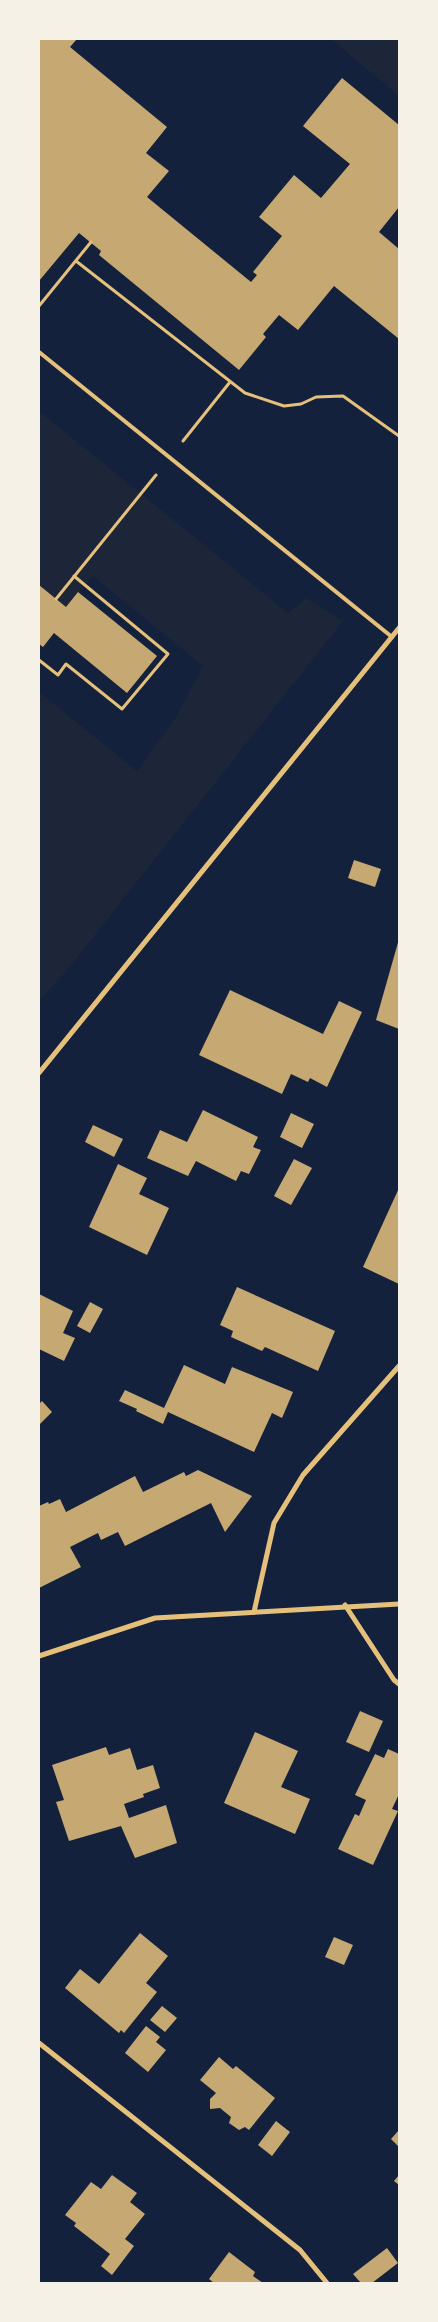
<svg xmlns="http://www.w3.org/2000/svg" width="438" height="2322" viewBox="0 0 438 2322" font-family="'Open Sans',sans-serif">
<rect width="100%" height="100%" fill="#14213d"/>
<g fill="#1d2539">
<path d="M331,39H399V96Z"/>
<path d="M39,411L288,613L306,598L343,621L68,969L39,1001V692L137,771L176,717L203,666L93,576L66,607L39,585Z"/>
</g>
<g fill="#c6a872">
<path d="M39,39H77L70,47L167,127L146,153L169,171L147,197L251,282L257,275L253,272L282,236L259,217L294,175L321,198L350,164L303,126L342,78L399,125V207L379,232L399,249V339L334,286L298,330L279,315L263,334L266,337L239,370L99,255L101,251L79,233L39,281Z"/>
<path d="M39,585L66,607L78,592L157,656L127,693L54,633L43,647L39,644Z"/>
<path d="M354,860L381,869L375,887L348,878Z"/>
<path d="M399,939V1029L376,1020Z"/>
<path d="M230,990L323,1034L339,1001L362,1012L327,1087L310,1078L308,1082L291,1074L282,1094L199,1055Z"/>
<path d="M203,1110L258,1137L253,1147L261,1150L249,1174L241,1171L236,1181L196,1161L188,1176L147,1158L160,1130L187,1142Z"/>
<path d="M291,1113L314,1124L302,1148L280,1137Z"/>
<path d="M93,1125L123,1139L114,1157L85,1142Z"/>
<path d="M294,1159L312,1168L291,1205L274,1196Z"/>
<path d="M118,1164L147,1178L139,1194L169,1208L147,1255L89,1227Z"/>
<path d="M399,1188V1284L363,1267Z"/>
<path d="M237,1287L335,1331L318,1371L265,1347L262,1351L231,1337L233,1331L220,1325Z"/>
<path d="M39,1294L73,1311L63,1333L75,1338L64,1361L39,1349Z"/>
<path d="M90,1302L103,1309L90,1333L77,1326Z"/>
<path d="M184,1365L225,1384L232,1367L293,1392L282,1418L272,1413L254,1452L168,1412L163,1424L136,1411L137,1409L119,1401L125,1390L164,1408Z"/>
<path d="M42,1401L52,1412L39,1425V1404Z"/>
<path d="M198,1470L252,1496L225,1532L211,1503L125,1546L118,1532L101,1540L98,1533L70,1547L81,1567L39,1588V1506L48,1502L49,1504L60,1499L66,1512L135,1476L143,1492L184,1472L186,1476Z"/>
<path d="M360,1711L383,1721L369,1752L346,1742Z"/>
<path d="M255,1732L298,1751L281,1787L310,1799L295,1834L224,1803Z"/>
<path d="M106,1747L109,1755L130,1748L137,1770L153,1765L160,1788L143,1794L144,1797L124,1804L129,1818L166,1805L177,1843L135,1858L121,1826L69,1841L56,1802L64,1800L52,1765Z"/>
<path d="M388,1749L399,1754V1794L392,1809L398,1811L373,1865L338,1849L355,1814L359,1816L366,1800L355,1795L375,1754L384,1758Z"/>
<path d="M140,1933L168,1956L146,1983L157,1992L124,2033L121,2030L119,2033L65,1988L80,1969L99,1984Z"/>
<path d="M334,1937L353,1945L344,1965L325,1957Z"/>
<path d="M162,2006L177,2018L165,2032L150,2020Z"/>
<path d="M146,2026L160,2037L156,2042L166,2050L148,2072L125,2053Z"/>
<path d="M219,2057L233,2069L236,2066L275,2098L249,2130L245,2127L239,2130L229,2123L231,2117L220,2108L210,2109V2099L216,2093L200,2080Z"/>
<path d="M276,2121L290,2132L272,2156L258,2145Z"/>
<path d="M399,2130V2147L391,2139Z"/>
<path d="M112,2175L137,2193L130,2202L145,2214L125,2239L134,2246L112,2275L101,2266L110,2254L74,2226L76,2223L65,2215L91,2182L101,2189Z"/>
<path d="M399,2175V2185L394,2181Z"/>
<path d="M387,2248L398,2263L372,2283H361L353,2274Z"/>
<path d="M229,2252L255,2272L253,2276L263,2283H214L209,2279Z"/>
</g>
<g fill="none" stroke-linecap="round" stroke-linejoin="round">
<g stroke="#e5c07b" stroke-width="3">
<path d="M76,261L245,393L284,406L301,404L316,397L343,396L399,436"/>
<path d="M39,306L91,242"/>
<path d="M183,441L230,382"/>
<path d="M56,599L156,475"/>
<path d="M39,660L58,675L66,664L122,709L168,654L74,576"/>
</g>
<path stroke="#e5c07b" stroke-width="4" d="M39,352L392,637"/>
<g stroke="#e5c07b" stroke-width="5">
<path d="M39,1073L399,628"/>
<path d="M345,1605L394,1680L399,1684"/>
<path d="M254,1612L274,1523L303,1475L399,1366"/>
<path d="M39,1656L155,1618L399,1604"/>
<path d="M39,2043L300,2250L327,2283"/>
</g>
</g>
<rect width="438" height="2322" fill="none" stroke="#f6f1e7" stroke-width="80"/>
</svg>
